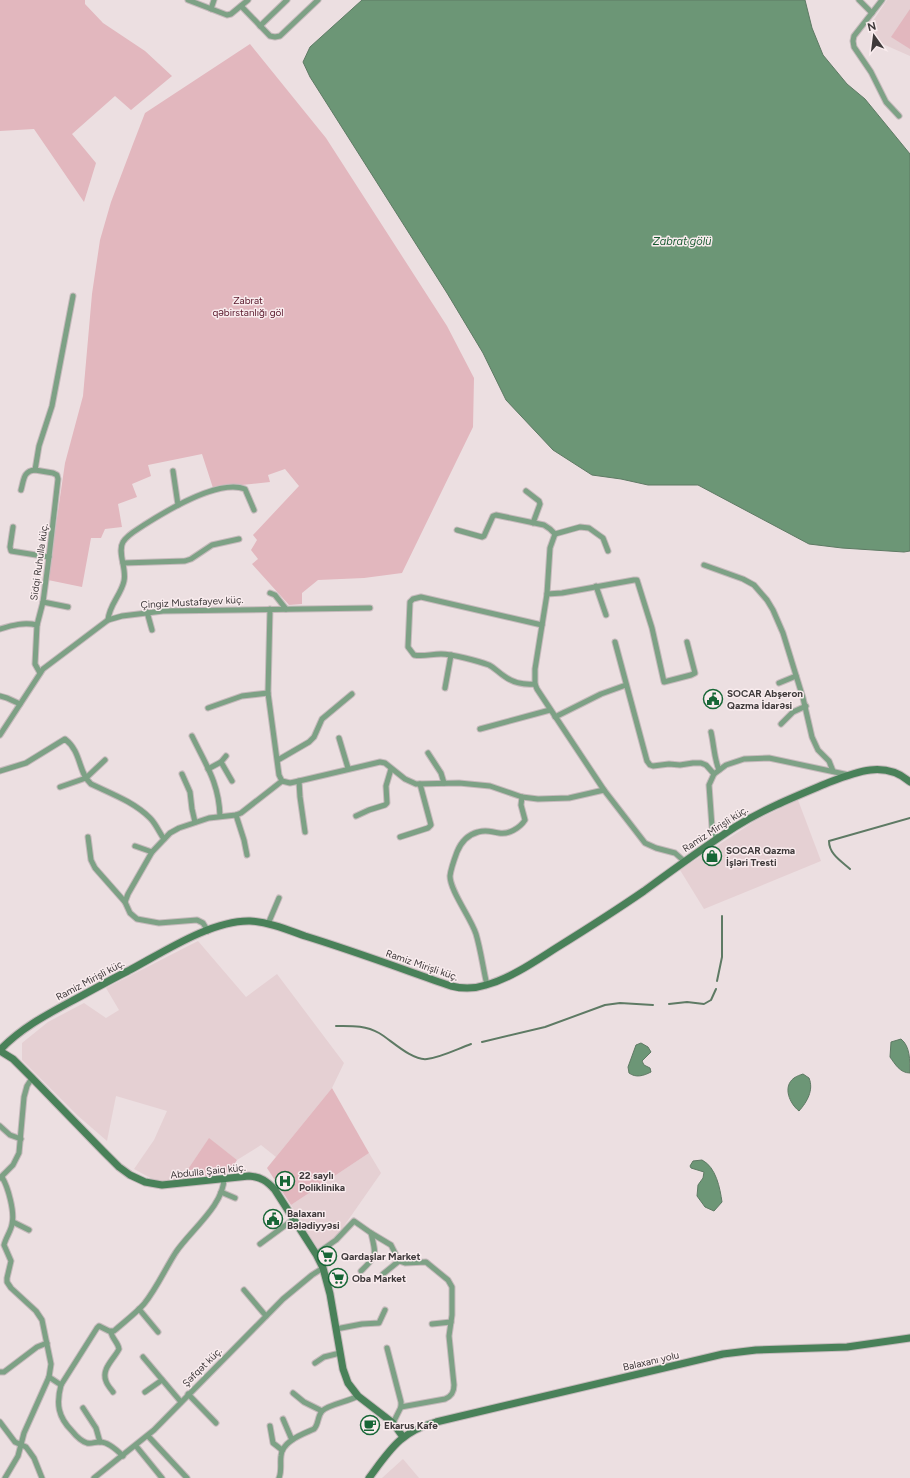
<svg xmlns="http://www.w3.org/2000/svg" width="910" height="1478" viewBox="0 0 910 1478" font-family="Figtree,sans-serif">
<rect width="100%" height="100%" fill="#ecdfe1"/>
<g fill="#e5d0d3">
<path d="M887,0H910V56L876,41L871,24Z"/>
<path d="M798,800L821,861L704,909L680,870L755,821Z"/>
<path d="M198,941L246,997L277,974L344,1063L332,1088L276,1157L261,1145L237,1160L209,1139L180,1181L166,1182L156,1181L134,1169L154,1140L167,1111L116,1096L107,1141L77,1115L22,1060V1043L48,1022L84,1003L106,1018L119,1010L106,988Z"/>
<path d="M369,1153L381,1173L337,1236L318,1249L291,1205Z"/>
<path d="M403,1459L419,1478H382Z"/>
</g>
<g fill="#e2b7be">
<path d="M0,0H85V4L103,23L145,51L172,76L131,110L115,96L72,134L96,163L84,202L34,129L0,131Z"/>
<path d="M910,9V49L891,37Z"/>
<path d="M250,44L326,138L447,326L474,378L473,427L402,573L364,578L318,580L302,593V604L289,605L252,564L258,559L251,550L257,540L253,535L299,486L285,469L268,475L270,482L213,488L202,454L148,465L151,476L132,484L137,497L118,504L122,527L105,529L101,538H91L82,587L48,580L65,463L83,396L92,294L100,240L111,202L133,144L145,113Z"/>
<path d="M332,1088L369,1153L291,1205L267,1168Z"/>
<path d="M209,1138L237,1160L229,1172L180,1181Z"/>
</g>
<g fill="#6c9676" stroke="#5e7a64">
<path d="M362,0H805L812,28L823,55L847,84L865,99L910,154V551L904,552L842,548L809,544L698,485H648L621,479L592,475L553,450L506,400L483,353L447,293L310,77L303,62L310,47Z"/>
<path d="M901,1039C910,1046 910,1060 910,1073C900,1073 895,1064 890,1057L891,1042Z"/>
<path d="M641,1043L648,1047L651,1052L642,1061L644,1065L650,1068L651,1072C643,1076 636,1078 629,1073L628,1067L636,1045Z"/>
<path d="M803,1074L809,1078C814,1090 807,1102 799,1111C790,1104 782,1087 794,1078C797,1076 800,1075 803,1074Z"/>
<path d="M702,1160C716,1167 720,1188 722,1202L714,1211L705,1207L697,1196L698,1185L703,1178L704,1172L691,1168L690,1166L693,1161Z"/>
</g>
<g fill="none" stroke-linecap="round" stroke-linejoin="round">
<g stroke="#5e7a64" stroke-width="2">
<path d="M850,869C841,861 829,854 829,841L910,818"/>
<path d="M717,981L722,957V916"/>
<path d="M669,1004L687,1002L704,1004L711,1000L716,989"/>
<path d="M336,1026C351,1026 365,1025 379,1033C391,1040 412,1061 427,1059C442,1057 457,1049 471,1044"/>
<path d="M482,1042L545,1027L605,1005L620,1003L653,1005"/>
</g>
<defs>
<g id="street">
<path d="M188,0L227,15L231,14L248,0"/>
<path d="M859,0L872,13"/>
<path d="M882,0L854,36L853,41L854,47L871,72L886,102L899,116"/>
<path d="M241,6L270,36L275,37L280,36L318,0"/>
<path d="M211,9L214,0"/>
<path d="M260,26L287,0"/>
<path d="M173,471L178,505"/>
<path d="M21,490C24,480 23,471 35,470"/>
<path d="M526,491L539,501L540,504L533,523"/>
<path d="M13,527L10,547L11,551L49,557"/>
<path d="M457,530L482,537L484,536L493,516L496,515L544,525L550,529L555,534L550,548L547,594L535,669V684L537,689L604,790"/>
<path d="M555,534L580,527L589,528L603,538L608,551"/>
<path d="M123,563L185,561L191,559L212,545L239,539"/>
<path d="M704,565L743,579L754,585L767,600L773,610L783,633L803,698L812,737L818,750L829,761L833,771"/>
<path d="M596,586L606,615"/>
<path d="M270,593L275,595L286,609"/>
<path d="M547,594L562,593L634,580H637L652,628L664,682L691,675L695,673L687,642"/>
<path d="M43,602L68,607"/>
<path d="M270,609L268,693L279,775L282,781L290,783L299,781L380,762L385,763L405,779L416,784L459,783L490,786L522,797L538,799L569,798L604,790L645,843L656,848L675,853L684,861"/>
<path d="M147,612L152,630"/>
<path d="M108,620C109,605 121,595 124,581C127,569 117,552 123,542C128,534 137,530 144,525C166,511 219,479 245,489L254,510"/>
<path d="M0,629C13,625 24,622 37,625"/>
<path d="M615,642L647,761L650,765L653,766L669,764L680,765L693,763H701L706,765L714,774"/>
<path d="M40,673L35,664L37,625L43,602L49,557L58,479L57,475L53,473L35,470L39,446L52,406L73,296"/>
<path d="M779,683L796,676"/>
<path d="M535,684C524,685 513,683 504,676C498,672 495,668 489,665C478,661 452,654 441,654C431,654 423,657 414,655L408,647L410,602L413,599L421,597L542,625"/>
<path d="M445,688L451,655"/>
<path d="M0,696L7,698L20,704"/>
<path d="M208,708L242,696L268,693"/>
<path d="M555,717L601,694L626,685"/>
<path d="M781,724L793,712L806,706"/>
<path d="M480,729L550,710"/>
<path d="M711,732C714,745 714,758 719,770"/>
<path d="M0,735L43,669L108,620L122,616L163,611L370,608"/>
<path d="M192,736C206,765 219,783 220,816"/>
<path d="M339,738L348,768"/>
<path d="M428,753L441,773L444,783"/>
<path d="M278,760L309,742L314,737L322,719L352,694"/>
<path d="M221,762L232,781"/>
<path d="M208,769L221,762L226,756"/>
<path d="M0,771L26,763L65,739C82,752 78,773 91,784C112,794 134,802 150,818C156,824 159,832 164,839"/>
<path d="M182,774L190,792L192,809L195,822"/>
<path d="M299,781L300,797L305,832"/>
<path d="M60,787L86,778L105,760"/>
<path d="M236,815L244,840L247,855"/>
<path d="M356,816L369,810L385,805L387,803L386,786L391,769"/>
<path d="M88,837L91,860L95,868L125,902"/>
<path d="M400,837L428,828L431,825L420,784"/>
<path d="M717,839L712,827L709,785L714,774L726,765L744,759L769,758L849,775"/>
<path d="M135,846L152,852"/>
<path d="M268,924L279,898"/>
<path d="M208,931L203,923L197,920L159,923L137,919L130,913L125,902L128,894L152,852L170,833L179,828L209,818L236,815L241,813L282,781"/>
<path d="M487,985C483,968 481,951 476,934C471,918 450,891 450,876C451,868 454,860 457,852C461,842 467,835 478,832C488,829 490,832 499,833C508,835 520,828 525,820L521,805L522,797"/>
<path d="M0,1126L10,1135L21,1139"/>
<path d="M2,1177C8,1187 15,1212 12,1224C11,1231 6,1237 4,1245L11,1261L7,1278V1282L11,1288L36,1311L42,1320L51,1364L49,1377L24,1433L18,1456L5,1478"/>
<path d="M0,1178L13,1165L19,1153L24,1097L27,1086L32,1078"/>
<path d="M221,1192L235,1198"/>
<path d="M13,1222L29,1230"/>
<path d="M260,1244L294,1219"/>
<path d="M316,1254L336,1240L354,1221L371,1233L391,1245L399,1261L405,1263L426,1262L448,1280L452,1287V1315L449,1336L454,1385C454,1392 452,1396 445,1399L401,1407"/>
<path d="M361,1271C378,1255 376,1255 371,1233"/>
<path d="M383,1274L399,1261"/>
<path d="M244,1290L266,1316"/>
<path d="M139,1309L158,1332"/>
<path d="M432,1324L451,1322"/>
<path d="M336,1329L362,1324L379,1323L385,1310"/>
<path d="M111,1332C112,1339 118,1342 119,1349C114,1359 101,1369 106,1381C107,1385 111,1389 113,1392"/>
<path d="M387,1348L401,1402V1407L393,1423"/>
<path d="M143,1357L181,1402"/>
<path d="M315,1363L324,1357L340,1353"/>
<path d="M0,1372H4L37,1347L47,1343"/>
<path d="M49,1377L61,1385"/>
<path d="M145,1392L162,1380"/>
<path d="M293,1393L304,1402L322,1411"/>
<path d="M188,1394L216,1423"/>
<path d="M83,1408L96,1428L100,1442"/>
<path d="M283,1419L292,1440"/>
<path d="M0,1422L15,1442L26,1447L29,1451L34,1458L42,1478"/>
<path d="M270,1426L273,1443L282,1450"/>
<path d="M148,1436L187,1478"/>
<path d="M136,1446L162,1478"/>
<path d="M123,1456C117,1450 107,1441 99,1442C95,1442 91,1444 87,1443C81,1441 76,1436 72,1431C58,1417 56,1404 61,1385L97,1328L99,1326L109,1331H114C124,1322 135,1314 144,1304C157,1288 165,1269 176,1252C191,1230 224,1205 224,1178"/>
<path d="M94,1478L154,1430L283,1299L312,1275L323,1268"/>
<path d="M279,1478C282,1471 280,1463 281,1456C282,1441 303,1434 314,1429C319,1424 317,1417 322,1411C329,1404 348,1402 358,1396"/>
</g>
<g id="secondary">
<path d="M0,1050C20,1029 44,1016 70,1002C89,992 108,981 128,971C162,953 211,920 250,921C269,922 288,930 305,936C354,951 402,969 451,986C463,989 474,989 486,985C511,978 534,962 556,948C585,930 615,911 644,891C674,869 704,847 735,827C764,809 794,797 825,784C853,773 884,759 910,782"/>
<path d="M0,1051L13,1059L32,1078L103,1151L119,1167L130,1175L145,1182L162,1185L249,1176C261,1177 267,1181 275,1190L316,1254L323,1268L330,1294L343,1369L348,1383L358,1396L393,1423L403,1437"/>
<path d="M369,1478C390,1450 400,1432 436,1422L723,1354L756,1350L847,1347L910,1338"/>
</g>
</defs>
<use href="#street" stroke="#c6babc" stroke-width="7"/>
<use href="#secondary" stroke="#c6babc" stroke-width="9"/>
<use href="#street" stroke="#7da185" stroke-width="5"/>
<use href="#secondary" stroke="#498159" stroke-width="7"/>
</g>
<defs>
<symbol id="civic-ring" viewBox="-11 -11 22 22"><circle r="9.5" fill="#f9ecee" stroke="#176636" stroke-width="1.5"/><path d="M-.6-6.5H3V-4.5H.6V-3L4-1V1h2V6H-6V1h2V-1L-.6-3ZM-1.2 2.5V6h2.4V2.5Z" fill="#176636"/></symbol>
<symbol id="shop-ring" viewBox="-11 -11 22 22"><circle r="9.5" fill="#f9ecee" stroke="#176636" stroke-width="1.5"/><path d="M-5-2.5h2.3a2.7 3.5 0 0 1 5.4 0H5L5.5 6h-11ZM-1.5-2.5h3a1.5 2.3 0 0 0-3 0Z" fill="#176636"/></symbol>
<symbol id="hospital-ring" viewBox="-11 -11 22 22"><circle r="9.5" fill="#f9ecee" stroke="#176636" stroke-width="1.5"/><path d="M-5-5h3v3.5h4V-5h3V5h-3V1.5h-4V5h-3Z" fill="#176636"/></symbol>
<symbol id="supermarket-ring" viewBox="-11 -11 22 22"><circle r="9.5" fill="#f9ecee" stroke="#176636" stroke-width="1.5"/><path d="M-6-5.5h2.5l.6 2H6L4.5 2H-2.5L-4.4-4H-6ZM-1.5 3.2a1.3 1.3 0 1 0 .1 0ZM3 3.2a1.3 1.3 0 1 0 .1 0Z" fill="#176636"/></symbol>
<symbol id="cafe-ring" viewBox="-11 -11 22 22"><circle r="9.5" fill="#f9ecee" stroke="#176636" stroke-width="1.5"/><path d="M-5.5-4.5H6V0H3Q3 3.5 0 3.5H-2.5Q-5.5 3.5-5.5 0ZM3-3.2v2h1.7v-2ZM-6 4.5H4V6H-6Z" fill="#176636"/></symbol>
</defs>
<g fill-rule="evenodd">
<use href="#civic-ring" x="702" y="688" width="22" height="22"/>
<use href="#shop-ring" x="701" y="845" width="22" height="22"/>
<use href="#hospital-ring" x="274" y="1170" width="22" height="22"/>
<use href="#civic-ring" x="262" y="1208" width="22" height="22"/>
<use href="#supermarket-ring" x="316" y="1245" width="22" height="22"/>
<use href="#supermarket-ring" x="327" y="1267" width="22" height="22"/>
<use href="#cafe-ring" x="359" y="1414" width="22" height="22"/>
</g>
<g text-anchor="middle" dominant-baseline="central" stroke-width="3" stroke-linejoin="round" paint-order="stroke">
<g font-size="10" fill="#58162a" stroke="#f9ecee">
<text x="248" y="300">Zabrat<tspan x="248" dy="12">qəbirstanlığı göl</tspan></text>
</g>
<g font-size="10" fill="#3e393a" stroke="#f9ecee">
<text transform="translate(39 562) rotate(-82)">Sidqi Ruhulla küç.</text>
<text transform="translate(192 602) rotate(-3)">Çingiz Mustafayev küç.</text>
<text transform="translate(715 829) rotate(-33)">Ramiz Mirişli küç.</text>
<text transform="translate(422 965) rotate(19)">Ramiz Mirişli küç.</text>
<text transform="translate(90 980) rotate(-28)">Ramiz Mirişli küç.</text>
<text transform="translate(208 1171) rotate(-6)">Abdulla Şaiq küç.</text>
<text transform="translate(651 1361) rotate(-13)">Balaxanı yolu</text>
<text transform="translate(202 1367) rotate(-45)">Şəfqət küç.</text>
</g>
<g font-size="10" font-weight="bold" fill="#3e393a" stroke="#f9ecee" text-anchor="start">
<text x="727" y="693">SOCAR Abşeron<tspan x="727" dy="12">Qazma İdarəsi</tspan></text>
<text x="726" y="850">SOCAR Qazma<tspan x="726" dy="12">İşləri Tresti</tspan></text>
<text x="299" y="1175">22 saylı<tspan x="299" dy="12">Poliklinika</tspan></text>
<text x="287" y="1213">Balaxanı<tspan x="287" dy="12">Bələdiyyəsi</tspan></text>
<text x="341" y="1256">Qardaşlar Market</text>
<text x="352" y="1278">Oba Market</text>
<text x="384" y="1425">Ekarus Kafe</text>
</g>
<g font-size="11" font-style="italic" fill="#175a30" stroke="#f9ecee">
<text x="682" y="241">Zabrat gölü</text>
</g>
</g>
<g transform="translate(874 36) rotate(346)" stroke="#f9ecee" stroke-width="3" paint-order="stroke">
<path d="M0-3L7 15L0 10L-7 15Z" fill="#3e393a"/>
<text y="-6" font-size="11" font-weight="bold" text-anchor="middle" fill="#3e393a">N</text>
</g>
</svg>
